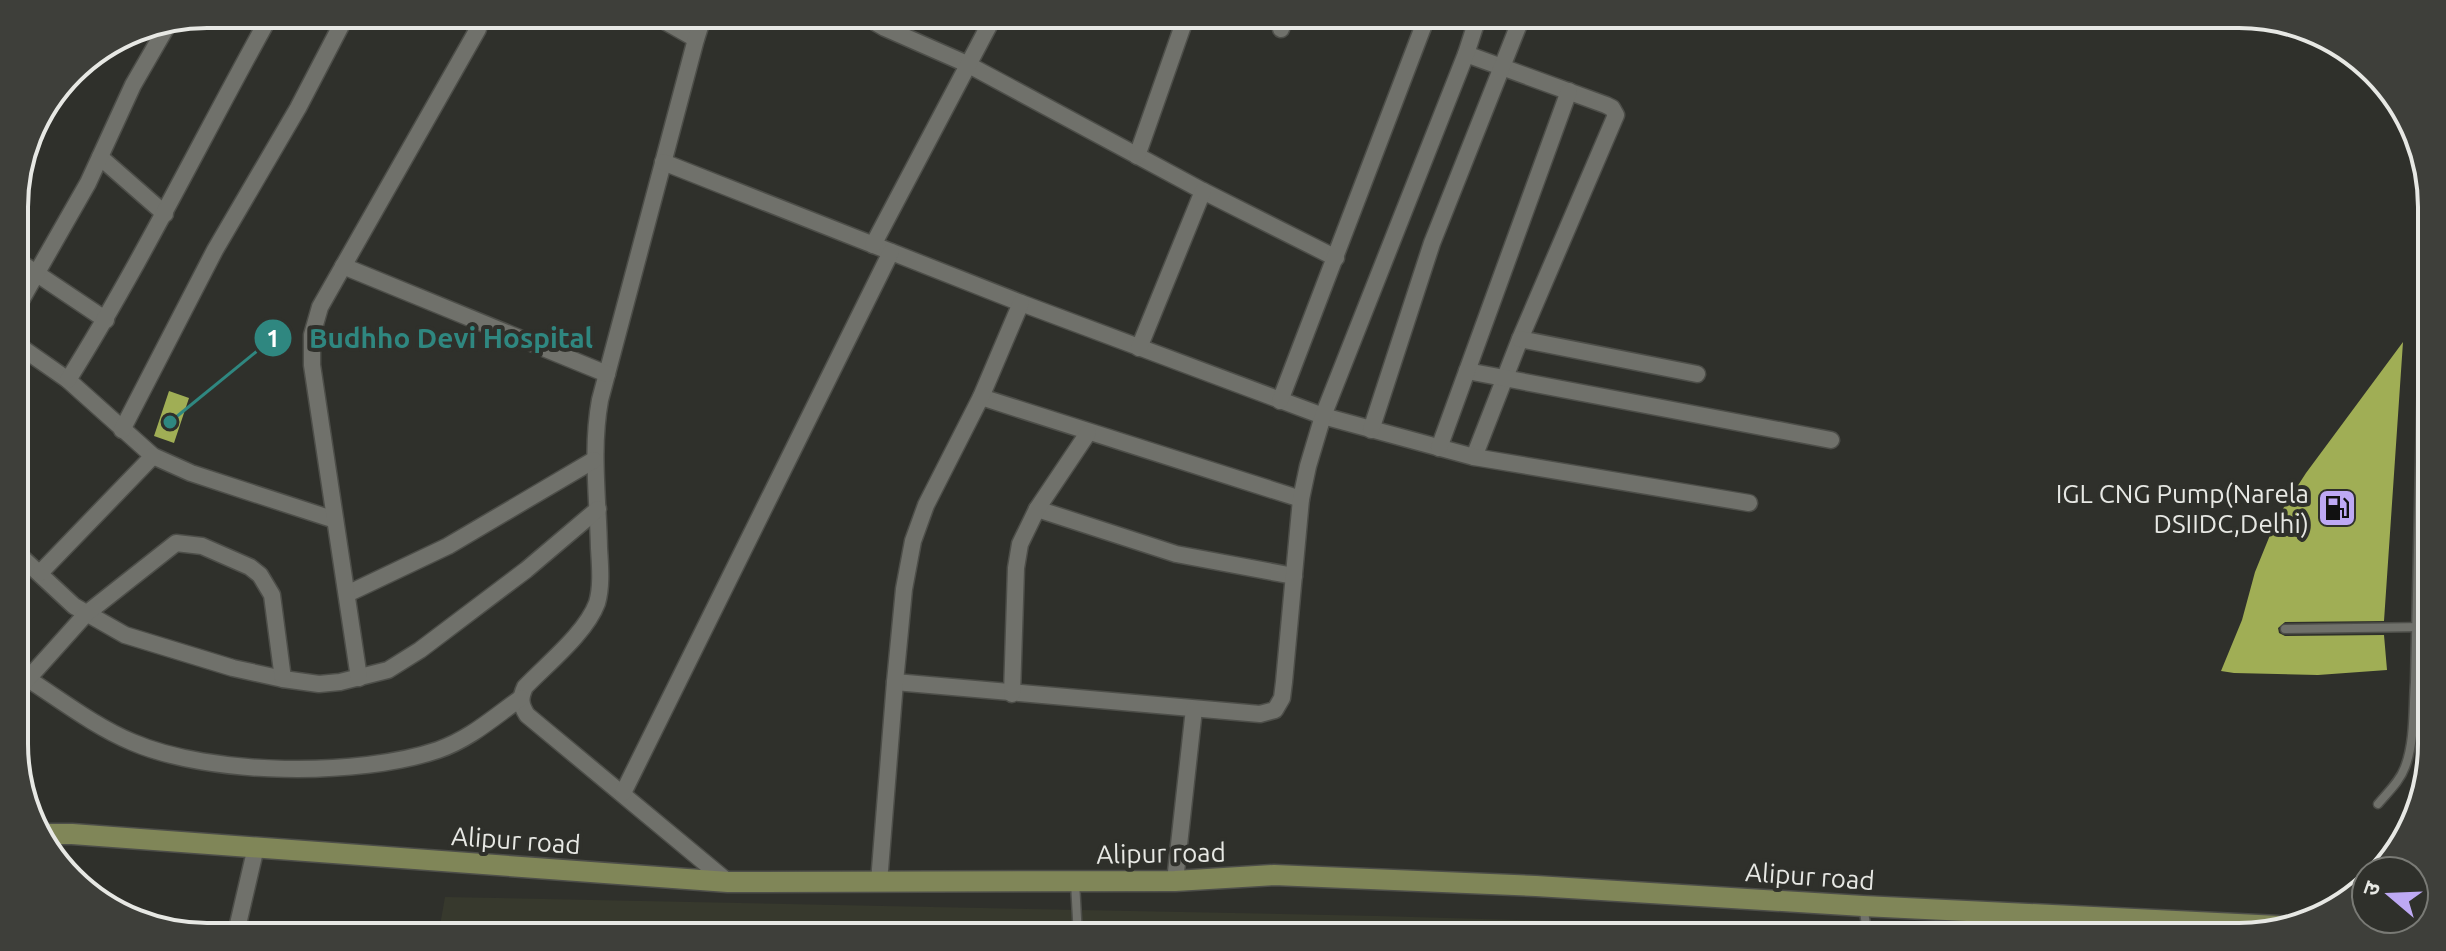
<svg xmlns="http://www.w3.org/2000/svg" width="2446" height="951" viewBox="0 0 2446 951" font-family="Ubuntu,'Noto Sans Devanagari',sans-serif">
<rect width="100%" height="100%" fill="#2f302b"/>
<path fill="#37392d" d="M445,897L1378,916L1985,933L2019,937H438Z"/>
<g fill="#a0ae55">
<path d="M2403,342L2384,621L2285,622L2278,628L2279,633L2285,636L2384,635L2387,670L2318,675L2234,673L2221,671L2242,620L2255,572L2277,518L2306,473Z"/>
<path d="M169,391L189,398L174,443L154,436Z"/>
</g>
<g fill="none" stroke-linecap="round" stroke-linejoin="round">
<defs>
<g id="lane">
<path d="M2285,629L2424,627"/>
<path d="M2378,804C2388,792 2400,781 2405,767C2415,741 2413,708 2415,682L2422,373L2428,349"/>
<path d="M1075,882L1078,937"/>
<path d="M1863,906L1868,937"/>
</g>
<g id="street">
<path d="M652,14L696,39"/>
<path d="M704,14L696,39L600,400C591,450 598,498 599,548C600,565 602,586 597,603C586,633 547,664 525,687C520,698 520,704 527,715L728,882"/>
<path d="M861,14L885,28L967,64L1203,191L1336,258"/>
<path d="M1281,29L1285,14"/>
<path d="M1466,54L1606,105L1612,108L1616,115L1520,339L1474,457"/>
<path d="M1137,156L1187,14"/>
<path d="M100,157L165,214"/>
<path d="M663,162L1021,303L1323,416L1474,457L1749,503"/>
<path d="M873,245L995,14"/>
<path d="M15,259L106,320"/>
<path d="M343,266L607,374"/>
<path d="M15,311L88,183L133,85L170,21"/>
<path d="M1520,339L1697,374"/>
<path d="M15,343L68,380L153,456L191,473L335,520"/>
<path d="M1139,348L1203,191"/>
<path d="M1467,371L1831,440"/>
<path d="M68,380C142,262 203,136 271,14"/>
<path d="M981,397L1301,499"/>
<path d="M1280,401L1428,14"/>
<path d="M122,430L215,250L298,108L347,14"/>
<path d="M1371,430L1432,243L1523,14"/>
<path d="M1439,448L1569,91"/>
<path d="M1037,509L1176,554L1294,576"/>
<path d="M16,552L74,606L125,635L233,668L283,679L319,684L340,682L388,670L420,650L526,570L598,509"/>
<path d="M40,573L153,456"/>
<path d="M347,594L448,546L594,460"/>
<path d="M359,678L312,365V335L320,307L478,29"/>
<path d="M28,679C62,701 96,727 132,742C211,776 358,777 438,750C470,739 494,717 521,698"/>
<path d="M895,682L1260,714L1275,710L1282,698L1284,682L1301,499L1308,466L1323,416L1466,54L1479,14"/>
<path d="M17,691L86,614L176,543L202,546L250,567L260,575L272,595L283,679"/>
<path d="M1012,694L1016,568L1020,544L1037,509L1088,433"/>
<path d="M623,793L891,252"/>
<path d="M1175,881L1194,709"/>
<path d="M879,882L895,682L904,589L913,541L926,505L981,397L1021,303"/>
<path d="M235,937L256,847"/>
</g>
<path id="secondary" d="M43,834H72L728,882L1175,881L1274,875L1536,886L1863,906L2279,926"/>
</defs>
<use href="#lane" stroke="#4d4e49" stroke-width="11"/>
<use href="#street" stroke="#4d4e49" stroke-width="19"/>
<use href="#secondary" stroke="#4d4e49" stroke-width="23"/>
<use href="#lane" stroke="#70716b" stroke-width="8"/>
<use href="#street" stroke="#70716b" stroke-width="16"/>
<use href="#secondary" stroke="#808658" stroke-width="20"/>
</g>
<defs>
<symbol id="fuel-square" viewBox="-11 -11 22 22"><rect x="-9" y="-9" width="18" height="18" rx="4" fill="#bea9f4" stroke="#2f302b"/><path d="M-5.5-6h7V0h2V4h1.3V-2.5L3-4.5l.8-.8L6-3V5H2.5V1h-1V6h-7ZM-4.2-4.7v3.2H.2V-4.7Z" fill="#111"/></symbol>
</defs>
<g fill-rule="evenodd">
<use href="#fuel-square" x="2315" y="486" width="44" height="44"/>
</g>
<g text-anchor="middle" dominant-baseline="central" stroke-width="8" stroke-linejoin="round" paint-order="stroke">
<g font-size="26" fill="#e7e8e4" stroke="#2f302b" text-anchor="end">
<text x="2309" y="493">IGL CNG Pump(Narela<tspan x="2309" dy="30">DSIIDC,Delhi)</tspan></text>
</g>
<g font-size="26" fill="#e7e8e4" stroke="#2f302b">
<text transform="translate(516 840) rotate(4)">Alipur road</text>
<text transform="translate(1161 853) rotate(-1)">Alipur road</text>
<text transform="translate(1810 876) rotate(4)">Alipur road</text>
</g>
</g>
<path d="M0 0H2446V951H0ZM207 28H2239A179 179 0 0 1 2418 207V744A179 179 0 0 1 2239 923H207A179 179 0 0 1 28 744V207A179 179 0 0 1 207 28Z" fill="#3e3f3a" fill-rule="evenodd"/>
<path fill="none" stroke="#e7e8e4" stroke-width="4" d="M207 28H2239A179 179 0 0 1 2418 207V744A179 179 0 0 1 2239 923H207A179 179 0 0 1 28 744V207A179 179 0 0 1 207 28Z"/>
<path fill="none" stroke="#2f8780" stroke-width="3" d="M170 422L273 338"/>
<g fill="#2f8780" stroke="#2f302b" stroke-width="3">
<circle cx="170" cy="422" r="8"/>
<circle cx="273" cy="338" r="20"/>
</g>
<g font-size="24" text-anchor="middle" font-weight="bold" fill="#fff">
<text x="273" y="347">1</text>
</g>
<g font-size="28" text-anchor="middle" font-weight="bold" fill="#2f8780" stroke="#2f302b" stroke-width="8" stroke-linejoin="round" paint-order="stroke">
<text x="451" y="348">Budhho Devi Hospital</text>
</g>
<g transform="translate(2390 895) rotate(289)"><circle r="38" fill="#2f302b" stroke="#797a75" stroke-width="2"/>
<path d="M0-6L14 30L0 20L-14 30Z" fill="#bea9f4"/>
<text y="-12" font-size="22" font-weight="bold" text-anchor="middle" fill="#e7e8e4">उ</text>
</g>
</svg>
